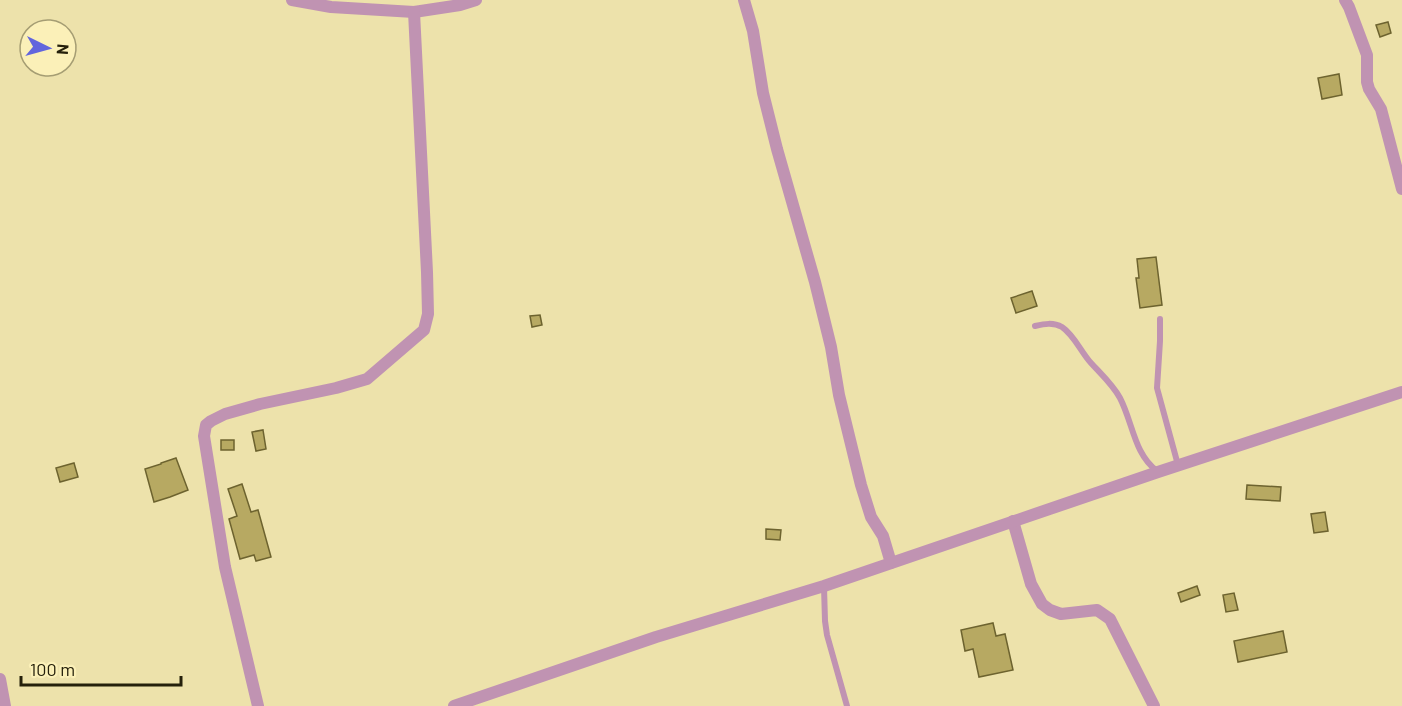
<svg xmlns="http://www.w3.org/2000/svg" width="1402" height="706" viewBox="0 0 1402 706" font-family="Barlow,sans-serif">
<rect width="100%" height="100%" fill="#ede2ab"/>
<g fill="#b7a962" stroke="#6d632f" stroke-width="1.5">
<path d="M1388,22L1391,33L1380,37L1376,25Z"/>
<path d="M1339,74L1342,95L1322,99L1318,78Z"/>
<path d="M1156,257L1162,305L1140,308L1136,278H1139L1137,259Z"/>
<path d="M1032,291L1037,306L1016,313L1011,298Z"/>
<path d="M540,315L542,325L532,327L530,316Z"/>
<path d="M263,430L266,449L256,451L252,432Z"/>
<rect x="221" y="440" width="13" height="10"/>
<path d="M176,458L188,490L170,497L154,502L145,469L161,464V463Z"/>
<path d="M74,463L78,477L60,482L56,468Z"/>
<path d="M242,484L251,512L258,510L271,557L256,561L254,555L240,559L229,519L237,516L228,489Z"/>
<path d="M1247,485L1281,487L1280,501L1246,499Z"/>
<path d="M1325,512L1328,531L1314,533L1311,514Z"/>
<path d="M766,529L781,530L780,540L766,539Z"/>
<path d="M1197,586L1200,595L1181,602L1178,593Z"/>
<path d="M1234,593L1238,610L1226,612L1223,595Z"/>
<path d="M993,623L996,636L1005,634L1013,670L979,677L973,649L965,651L961,630Z"/>
<path d="M1283,631L1287,652L1238,662L1234,641Z"/>
</g>
<g fill="none" stroke-linecap="round" stroke-linejoin="round">
<g stroke="#c093b2" stroke-width="6">
<path d="M1160,319V341L1157,388L1178,465"/>
<path d="M1035,326C1044,324 1053,322 1062,327C1074,335 1081,352 1091,363C1101,374 1113,385 1120,398C1133,423 1134,454 1157,471"/>
<path d="M824,587L825,621L827,635L847,706"/>
</g>
<g stroke="#c093b2" stroke-width="12">
<path d="M292,0L331,7L414,12L460,5L476,0"/>
<path d="M744,0L753,31L763,93L777,149L815,282L831,347L839,395L861,485L871,517L883,536L891,563"/>
<path d="M1345,0L1349,7L1367,55V82L1369,89L1381,109L1402,189"/>
<path d="M1013,521L1031,584L1042,604L1050,610L1061,614L1097,610L1110,619L1154,706"/>
<path d="M0,679L5,706"/>
<path d="M258,706L225,567L204,436L206,425L211,421L225,414L260,404L336,388L367,379L424,330L428,314L427,272L414,12"/>
<path d="M454,706L656,637L824,586L1158,472L1402,392"/>
</g>
</g>
<g transform="translate(48 48) rotate(95)"><circle r="28" fill="#fbf0b8" stroke="#a59d73" stroke-width="1.5"/>
<path d="M0-4.5L10 22L0 15L-10 22Z" fill="#6265dd"/>
<text y="-9" font-size="16" font-weight="bold" text-anchor="middle" fill="#25200b">N</text>
</g>
<path d="M21 676v9h160v-9" fill="none" stroke="#25200b" stroke-width="3"/>
<text x="30" y="676" font-size="18" fill="#25200b" stroke="#fbf0b8" stroke-width="4.5" paint-order="stroke">100 m</text>
</svg>
